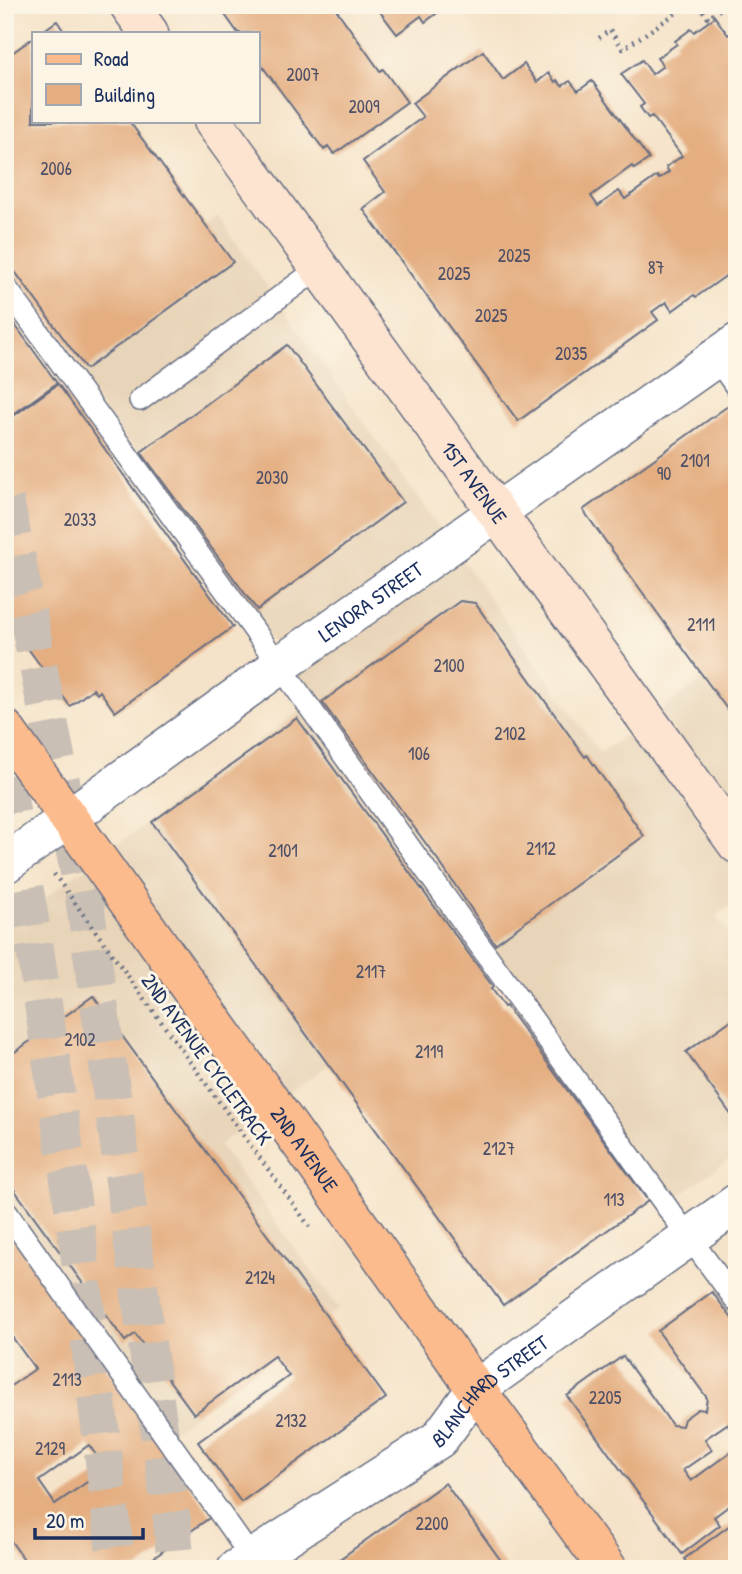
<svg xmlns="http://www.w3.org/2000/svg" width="742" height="1574" viewBox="0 0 742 1574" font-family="'Patrick Hand',sans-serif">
<rect width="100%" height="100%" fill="#fcf5e5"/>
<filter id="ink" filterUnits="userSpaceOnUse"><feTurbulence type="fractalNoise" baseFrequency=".0143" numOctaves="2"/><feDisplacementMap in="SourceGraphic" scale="14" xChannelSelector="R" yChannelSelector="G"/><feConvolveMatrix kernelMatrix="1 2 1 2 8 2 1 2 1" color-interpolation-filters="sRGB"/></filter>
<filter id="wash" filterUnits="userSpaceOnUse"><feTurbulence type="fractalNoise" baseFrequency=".00686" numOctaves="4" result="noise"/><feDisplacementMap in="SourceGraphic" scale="28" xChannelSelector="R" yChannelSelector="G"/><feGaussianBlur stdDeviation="1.57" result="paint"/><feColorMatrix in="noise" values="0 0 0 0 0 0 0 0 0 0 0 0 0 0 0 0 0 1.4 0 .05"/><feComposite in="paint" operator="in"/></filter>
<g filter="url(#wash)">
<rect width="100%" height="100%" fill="#f5e3c9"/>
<path fill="#e8d4b8" d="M217,216L600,753L737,655V901L716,916L737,945V1154L661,1208L478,955L219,1145L339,1309L174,1430L5,1196V927L315,700L50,337Z"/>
<g id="blocks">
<g fill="#e4ae81" fill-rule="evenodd">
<path d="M218,5H333L380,71L383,69L407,102L334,154L328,146L324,150L257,59V33H238Z"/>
<path d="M375,5H448L425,22L421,16L397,34Z"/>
<path d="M715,17L728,35L737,29V268L696,297L694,295L672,311L666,302L652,312L658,320L518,421L363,209L385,192L363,161L423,117L412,103L483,51L503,80L524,64L537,82L549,73L555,82L557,80L562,86L570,81L578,91L592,81L649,159L634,169L632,166L591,196L598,206L619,191L625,199L657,176L659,179L669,172L666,167L682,156L652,116L648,118L640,107L644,104L621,74L642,60L652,74L663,66L657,58L677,44L675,41L691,29L694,32Z"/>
<path d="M57,21L65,33H40Z"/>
<path d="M33,38V121H129L233,262L86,369L5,258V58Z"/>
<path d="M5,311L57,383L5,420Z"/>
<path d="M287,345L403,502L257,610L141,452Z"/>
<path d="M58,384L233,627L115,712L100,691L97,694L93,689L70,706L5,617V422Z"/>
<path d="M732,403L737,409V723L583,510Z"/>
<path d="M460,601L475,603L585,757L587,755L644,836L495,944L438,860L322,702Z"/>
<path d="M297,718L493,987L491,989L504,1007L506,1006L648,1201L503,1305L152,822Z"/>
<path d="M93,996L386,1398L241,1502L198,1442L289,1376L274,1356L194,1414L135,1334L125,1341L5,1177V1059Z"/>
<path d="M737,1016V1123L686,1052Z"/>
<path d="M5,1227L212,1516L138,1569H31L5,1533V1390L35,1369L5,1327ZM89,1445L106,1469L55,1504L39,1481Z"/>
<path d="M712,1292L737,1325V1432L734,1434L727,1424L705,1439L712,1450L683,1470L691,1481L737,1447V1500L714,1517L720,1525L682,1554L567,1396L623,1356L672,1425L682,1426L684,1419L698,1409L705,1410L707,1398L658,1331Z"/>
<path d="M445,1483L507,1569H326Z"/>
<path d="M737,1520V1569H691L684,1559Z"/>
</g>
</g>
</g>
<g filter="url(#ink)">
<use href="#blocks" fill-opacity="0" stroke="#676e83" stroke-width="2"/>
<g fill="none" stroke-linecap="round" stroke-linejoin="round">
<g stroke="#c9bfb4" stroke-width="38" stroke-dasharray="38 19" stroke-linecap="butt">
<path d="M5,500L84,897L172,1521L176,1569"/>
<path d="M5,776L34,943L76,1227L117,1569"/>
</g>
<defs>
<g id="service">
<path d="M5,286L280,666L669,1210L737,1302"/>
<path d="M716,358L737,388"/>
<path d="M140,400L319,268"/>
<path d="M5,1210L256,1564"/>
</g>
<g id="tertiary">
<path id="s1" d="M5,864L297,653L737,343"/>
<path id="s2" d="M236,1569L439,1439L476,1389L737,1203"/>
</g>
<g id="secondary">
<path d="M129,5L149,33"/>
<path id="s3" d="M213,121L737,844"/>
</g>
<g id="primary">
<path id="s4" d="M5,729L476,1389L608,1569"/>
</g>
</defs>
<use href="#service" stroke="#676e83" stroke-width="24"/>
<use href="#tertiary" stroke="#676e83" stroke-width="41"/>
<use href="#secondary" stroke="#676e83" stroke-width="41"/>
<use href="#primary" stroke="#676e83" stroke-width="41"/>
<g stroke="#676e83" stroke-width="4.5" stroke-dasharray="2 5" stroke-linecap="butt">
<path d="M699,5L708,18L726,5"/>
<path d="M599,38L610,30L623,49L688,5"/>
<path d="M5,804L13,815"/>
<path d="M54,874L312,1230"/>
</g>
<use href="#service" stroke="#fff" stroke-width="21"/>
<use href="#tertiary" stroke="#fff" stroke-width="38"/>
<use href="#secondary" stroke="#fde4d1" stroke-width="38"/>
<use href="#primary" stroke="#fbbb8d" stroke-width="38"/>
</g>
</g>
<g text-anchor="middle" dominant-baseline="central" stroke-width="6" stroke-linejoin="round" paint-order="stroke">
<g font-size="18" fill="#4d4f67">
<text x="303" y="74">2007</text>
<text x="364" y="106">2009</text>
<text x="56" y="168">2006</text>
<text x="514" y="255">2025</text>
<text x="656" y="267">87</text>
<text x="454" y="273">2025</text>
<text x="491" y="315">2025</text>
<text x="571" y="353">2035</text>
<text x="695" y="460">2101</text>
<text x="664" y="473">90</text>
<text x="272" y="477">2030</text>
<text x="80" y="519">2033</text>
<text x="701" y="624">2111</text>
<text x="449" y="665">2100</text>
<text x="510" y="733">2102</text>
<text x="419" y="753">106</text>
<text x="541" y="848">2112</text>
<text x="283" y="850">2101</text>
<text x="371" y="971">2117</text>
<text x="80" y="1039">2102</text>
<text x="429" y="1051">2119</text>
<text x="499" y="1148">2127</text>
<text x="614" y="1199">113</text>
<text x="260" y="1277">2124</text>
<text x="67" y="1379">2113</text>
<text x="605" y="1397">2205</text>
<text x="291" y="1420">2132</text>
<text x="50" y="1448">2129</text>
<text x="432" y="1523">2200</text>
</g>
<g font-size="21" fill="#1b2f5e" stroke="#fcf5e5">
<text stroke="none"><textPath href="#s3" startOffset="446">1ST AVENUE</textPath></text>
<text stroke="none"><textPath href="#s1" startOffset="450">LENORA STREET</textPath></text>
<text transform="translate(207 1059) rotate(54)">2ND AVENUE CYCLETRACK</text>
<text stroke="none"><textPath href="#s4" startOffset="516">2ND AVENUE</textPath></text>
<text stroke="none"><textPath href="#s2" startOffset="312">BLANCHARD STREET</textPath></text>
</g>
</g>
<rect width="742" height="1574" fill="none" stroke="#fcf5e5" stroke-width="28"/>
<rect x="32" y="32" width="228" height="91" fill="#fcf5e5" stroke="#a2a6af" stroke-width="2"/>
<rect x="46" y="54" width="35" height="10" fill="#fbbb8d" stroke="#a2a6af" stroke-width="2"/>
<text x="94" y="66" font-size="21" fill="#1b2f5e">Road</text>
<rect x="46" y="84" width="35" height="21" fill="#e4ae81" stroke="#a2a6af" stroke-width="2"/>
<text x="94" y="102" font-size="21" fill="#1b2f5e">Building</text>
<path d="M35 1528v10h108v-10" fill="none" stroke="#1b2f5e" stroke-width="3.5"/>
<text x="46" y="1528" font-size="21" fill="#1b2f5e" stroke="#fcf5e5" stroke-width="5" paint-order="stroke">20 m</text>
</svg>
